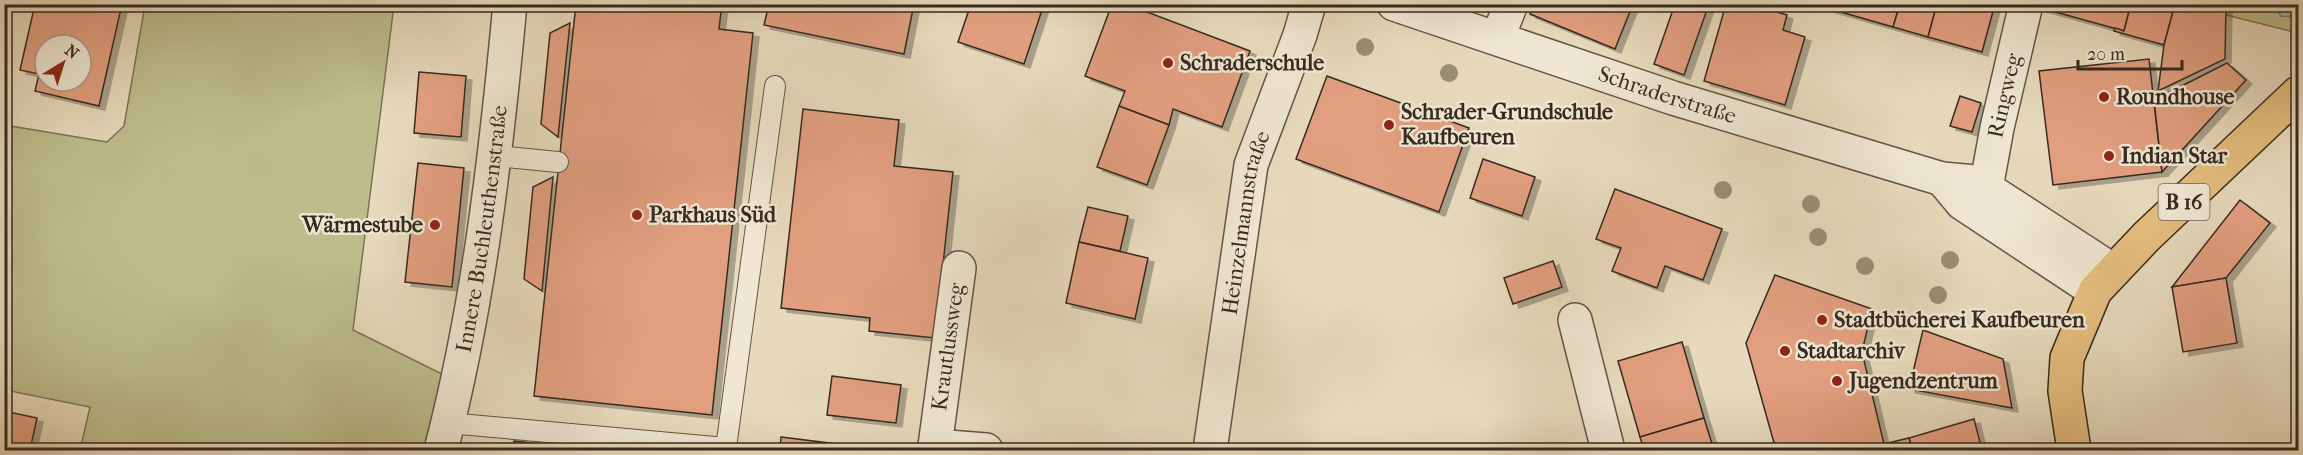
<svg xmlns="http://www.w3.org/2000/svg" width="2303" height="455" viewBox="0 0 2303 455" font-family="'IM FELL French Canon',serif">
<defs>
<filter id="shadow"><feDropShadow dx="6" dy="4" stdDeviation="0" flood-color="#0004"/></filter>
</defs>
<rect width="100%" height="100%" fill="#e7dabc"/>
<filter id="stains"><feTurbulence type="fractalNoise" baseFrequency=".00333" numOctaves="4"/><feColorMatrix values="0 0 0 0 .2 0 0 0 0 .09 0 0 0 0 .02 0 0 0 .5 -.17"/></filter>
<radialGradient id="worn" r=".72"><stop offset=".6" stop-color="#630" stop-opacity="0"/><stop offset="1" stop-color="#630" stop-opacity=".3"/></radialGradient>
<g fill="#bdbd8c" stroke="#7a7456" stroke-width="1.5">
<path d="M145,5H394L353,330L450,378L430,450H80L90,407L5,390L4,125L107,142L124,126Z"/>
<path d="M2226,5H2274L2281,16L2298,17V33L2226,15Z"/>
</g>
<path fill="#98bab7" stroke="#71807b" stroke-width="1.5" d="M2274,5H2298V17L2281,16Z"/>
<g fill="#e29f80" stroke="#362a20" stroke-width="1.5" fill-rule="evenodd" filter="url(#shadow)">
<path d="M35,4H122L99,106L35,91L39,74L20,70ZM45,45H81V81H45Z"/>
<path d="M576,4H722L719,29L753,33L712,415L534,396Z"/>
<path d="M769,4H914L904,54L764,25Z"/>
<path d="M971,4H1044L1024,64L958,42Z"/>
<path d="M1112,4H1126L1250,51L1222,127L1173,109L1169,125L1119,106L1125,91L1085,76Z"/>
<path d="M1534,4H1633L1615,49L1530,14Z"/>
<path d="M1675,4H1709L1684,75L1654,64Z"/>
<path d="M1726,4H1751L1787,15L1783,30L1805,37L1785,105L1704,81Z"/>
<path d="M1813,4H1900L1893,27Z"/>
<path d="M1900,4H1937L1928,37L1893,27Z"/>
<path d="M1937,4H1995L1982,52L1928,37Z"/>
<path d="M2042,4H2131L2124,31L2041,8Z"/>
<path d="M2131,4H2175L2164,45L2114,31L2115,28L2124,31Z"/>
<path d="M2175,4H2226L2225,59L2158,91L2164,45Z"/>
<path d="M570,23L558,137L541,124L550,33Z"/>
<path d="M2149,59L2162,172L2053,185L2039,71Z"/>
<path d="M2227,63L2246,80L2162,172L2154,100Z"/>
<path d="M419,72L466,76L461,137L414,133Z"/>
<path d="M1327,76L1469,128L1439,212L1296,159Z"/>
<path d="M1960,96L1981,103L1972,132L1950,126Z"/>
<path d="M1119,106L1169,125L1147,185L1097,167Z"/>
<path d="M803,109L899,120L894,166L953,172L935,338L869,331L870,318L781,308Z"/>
<path d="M1483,159L1535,177L1522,216L1470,198Z"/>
<path d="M418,163L464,168L452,287L405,282Z"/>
<path d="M553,177L542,291L524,279L533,187Z"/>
<path d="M1615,189L1722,229L1703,280L1665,266L1657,288L1612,271L1621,248L1596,239Z"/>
<path d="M2240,200L2270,223L2226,278L2172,287Z"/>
<path d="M1088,207L1128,216L1120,251L1079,242Z"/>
<path d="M1079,242L1148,258L1135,319L1066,303Z"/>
<path d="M1553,261L1562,287L1513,304L1504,278Z"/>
<path d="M1775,275L1872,309L1862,352L1884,444L1862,450H1776L1746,343Z"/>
<path d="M2226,278L2237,343L2183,352L2172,287Z"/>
<path d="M1923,330L2003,359L2012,408L1909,389Z"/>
<path d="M1682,342L1704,418L1640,437L1618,361Z"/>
<path d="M832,376L901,385L896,423L827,415Z"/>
<path d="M4,411L37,418L30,450H4Z"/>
<path d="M1704,418L1714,450H1644L1640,437Z"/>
<path d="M1974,419L1982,450H1912L1909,438Z"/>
<path d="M781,437L837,444L836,450H780Z"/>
<path d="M1909,438L1912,450H1862L1884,444Z"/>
<path d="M514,441L549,445L548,450H513Z"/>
</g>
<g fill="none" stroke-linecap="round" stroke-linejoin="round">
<defs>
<g id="service">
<path d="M496,156L558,162"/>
<path d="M448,423L726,448L775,86"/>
</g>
<g id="minor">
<path id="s1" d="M1394,4L1673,98L1942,179L1975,182L1986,188L2112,270"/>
<path d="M1498,37L1511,4"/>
<path d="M1942,179L1962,203L2095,291"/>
<path id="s2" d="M1986,188L1997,128L2026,4"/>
<path d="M959,268L935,446L986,450"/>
<path d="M1575,320L1608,450"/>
<path id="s3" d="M441,450C479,304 496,155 510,4"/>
<path id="s4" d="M1210,450L1251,165L1300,35L1309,4"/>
</g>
<path id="primary" d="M2074,450L2065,391L2067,358L2095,291L2146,237L2298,93"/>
</defs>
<use href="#service" stroke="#625647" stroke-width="22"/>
<use href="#minor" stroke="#625647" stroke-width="36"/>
<use href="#primary" stroke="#362a20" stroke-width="36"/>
<use href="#service" stroke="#efe7d3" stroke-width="20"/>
<use href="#minor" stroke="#efe7d3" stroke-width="33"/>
<use href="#primary" stroke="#e4bd7e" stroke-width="33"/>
</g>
<g fill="#988e75">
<circle cx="1365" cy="47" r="9"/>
<circle cx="1449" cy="73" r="9"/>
<circle cx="1723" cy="190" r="9"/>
<circle cx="1811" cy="204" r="9"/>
<circle cx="1818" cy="237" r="9"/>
<circle cx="1950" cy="260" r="9"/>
<circle cx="1865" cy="266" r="9"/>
<circle cx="1938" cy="295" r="9"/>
</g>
<g fill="#8f2418" stroke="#efe7d3" stroke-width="2">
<circle cx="1168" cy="63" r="6"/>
<circle cx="2104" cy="97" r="6"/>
<circle cx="1389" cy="125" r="6"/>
<circle cx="2109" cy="156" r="6"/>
<circle cx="637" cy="215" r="6"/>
<circle cx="435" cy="225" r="6"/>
<circle cx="1822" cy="320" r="6"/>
<circle cx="1785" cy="351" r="6"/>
<circle cx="1837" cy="381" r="6"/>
</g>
<g text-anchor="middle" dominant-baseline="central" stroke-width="5" stroke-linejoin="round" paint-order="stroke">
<rect fill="#efe7d3" stroke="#6e6356" stroke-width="1.5" x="2158.5" y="184" width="51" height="36" rx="4.5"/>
<g font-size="21" font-weight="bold" fill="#362a20">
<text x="2184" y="202">B 16</text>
</g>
<g font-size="22" font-weight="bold" fill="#362a20" stroke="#efe7d3" text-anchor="start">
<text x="1180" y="63">Schraderschule</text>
<text x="2116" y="97">Roundhouse</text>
<text x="1401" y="112">Schrader-Grundschule<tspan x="1401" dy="25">Kaufbeuren</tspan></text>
<text x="2121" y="156">Indian Star</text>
<text x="649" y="215">Parkhaus Süd</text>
<text x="423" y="225" text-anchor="end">Wärmestube</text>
<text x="1834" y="320">Stadtbücherei Kaufbeuren</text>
<text x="1797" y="351">Stadtarchiv</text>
<text x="1849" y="381">Jugendzentrum</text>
</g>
<g font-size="22" fill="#362a20" stroke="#efe7d3">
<text stroke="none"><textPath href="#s1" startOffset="288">Schraderstraße</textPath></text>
<text stroke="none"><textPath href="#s2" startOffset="94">Ringweg</textPath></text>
<text stroke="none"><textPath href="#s4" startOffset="230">Heinzelmannstraße</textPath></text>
<text stroke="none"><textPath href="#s3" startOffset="225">Innere Buchleuthenstraße</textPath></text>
<text transform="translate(948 347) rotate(-82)">Krautlussweg</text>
</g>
</g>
<rect width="2303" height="455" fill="none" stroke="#e7dabc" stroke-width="24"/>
<rect x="6" y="6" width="2291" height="443" fill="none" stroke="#362a20" stroke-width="3"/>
<rect x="12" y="12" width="2279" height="431" fill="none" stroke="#362a20" stroke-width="1.5"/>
<g transform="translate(63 63) rotate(38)"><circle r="28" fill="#efe7d3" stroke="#a59b8b" stroke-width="1.5"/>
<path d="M0-4.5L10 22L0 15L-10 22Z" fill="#8f2418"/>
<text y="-9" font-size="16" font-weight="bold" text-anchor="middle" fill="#362a20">N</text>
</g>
<path d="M2078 60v9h104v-9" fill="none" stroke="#362a20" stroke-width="3"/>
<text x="2087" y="60" font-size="18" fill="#362a20" stroke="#efe7d3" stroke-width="4.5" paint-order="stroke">20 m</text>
<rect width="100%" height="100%" filter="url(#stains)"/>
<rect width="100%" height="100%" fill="url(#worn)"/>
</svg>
